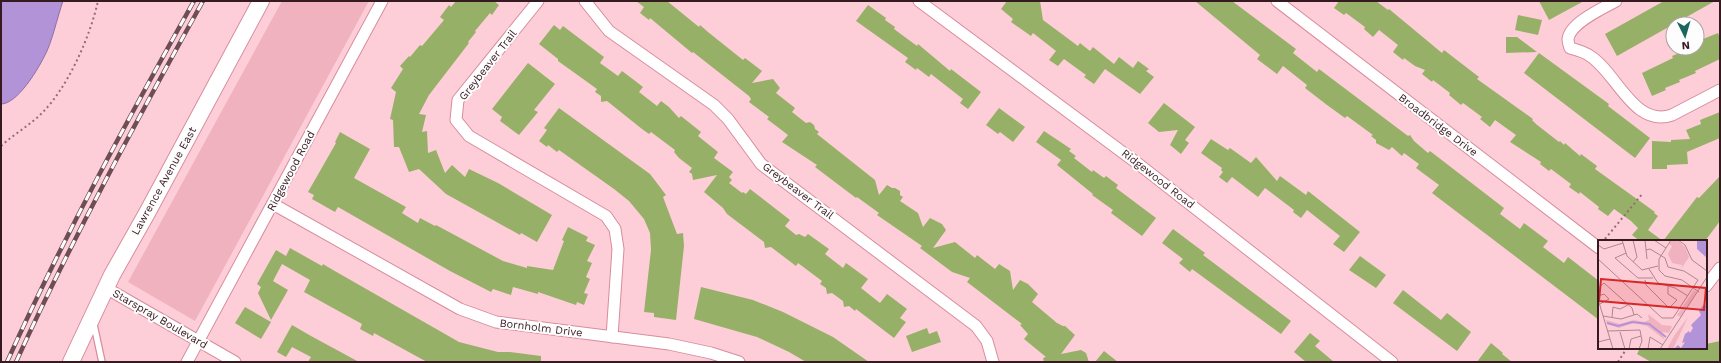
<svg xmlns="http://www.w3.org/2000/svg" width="1721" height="363" viewBox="0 0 1721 363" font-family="'Work Sans',sans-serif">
<rect width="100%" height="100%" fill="#feced8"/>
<path fill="#f1b2c0" d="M282,1H369L195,321L128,282Z"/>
<path fill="#b293d8" stroke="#8d6fa1" d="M1,1H63C57,18 52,43 44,57C37,71 17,104 1,104Z"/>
<g fill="#97b067">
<path d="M456,1H494L499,5L492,15L490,13L475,31L476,32L468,42L469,43L429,95L419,114L426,115L422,132L427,131L428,153L436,150L445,173L452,165L465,177L469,169L498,183L552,215L537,242L521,233L520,235L446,194L419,169L409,172L399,147H394L393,120L390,119L396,92L391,88L403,69L400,66L409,56L410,57L420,45L422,46L444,20L440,17L449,5L451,7Z"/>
<path d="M636,1H667L699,27L700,25L708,32L743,60L745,58L762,71L752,83L773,79L780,88L776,93L795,108L792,112L806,123L810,122L814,125L815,129L819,132L817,134L875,180L879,195L887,185L892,188H895L900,191V195L903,197L900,201L918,213L923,227L930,218L942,224L946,230L933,248L955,242L975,258L977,255L995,269L999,264L1010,271L1013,290L1020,280L1028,284L1038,294L1032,302L1057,323L1063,326H1065L1075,335L1061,354L1081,350L1086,353L1089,362H1044L1043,358L1046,357L1024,339L1028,334L1020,325L1022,324L967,282L970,278L952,272L920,248L922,246L877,215L879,213L857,197L856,198L815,167L817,165L782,142L788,135L767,119L769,117L749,102L751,99L749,96L693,52L692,53L650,18L649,20L640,13L644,7Z"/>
<path d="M1007,1H1040L1043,20L1078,46L1080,43L1090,51L1093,47L1114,64L1119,57L1133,68L1138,61L1149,69L1146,71L1154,77L1140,94L1105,69L1094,84L1084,77L1086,75L1064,59L1058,66L1049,60L1056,51L1033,33L1031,36L1011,22L1013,19L1001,9Z"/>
<path d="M1195,1H1232L1296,49L1293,53L1317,72L1319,69L1408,136L1410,135L1414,141L1428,153L1430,151L1504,208L1500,214L1520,229L1524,223L1548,241L1543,247L1564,263L1568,257L1599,281V320L1432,193L1439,185L1416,168L1419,164L1404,153L1402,156L1392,147L1389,150L1376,143V140L1371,136L1373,135L1347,116L1345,118L1327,105L1305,88L1307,85L1283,66L1277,74L1257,59L1260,55Z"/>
<path d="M1339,1H1376L1388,10L1389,9L1442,53L1444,50L1479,77L1477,79L1533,119L1532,120L1536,124L1559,142L1560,141L1564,145L1565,143L1580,156L1581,154L1597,166L1595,169L1655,212L1654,213L1658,216L1648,230L1663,241H1640L1632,235L1638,228L1631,221L1614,209L1608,216L1598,209L1599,207L1580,192L1579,194L1569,187L1571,184L1551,169L1549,171L1540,164L1541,162L1510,142L1516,135L1495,120L1490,127L1480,119L1482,117L1463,103L1461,105L1449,95L1450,93L1433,80L1432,82L1422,74L1425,70L1415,66L1404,58L1403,60L1393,52L1398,45L1379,30L1373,37L1364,29L1365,27L1346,13L1344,15L1334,8Z"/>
<path d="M1539,1H1584L1549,20Z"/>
<path d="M1664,1H1715L1617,56L1605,34Z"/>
<path d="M868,5L886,18L885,20L895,27L894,29L917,46L918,44L950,71L951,69L981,92L968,109L960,103L963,99L931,74L929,77L917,68L916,70L905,62L908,58L856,21Z"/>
<path d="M1518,15L1542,20L1538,35L1515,30Z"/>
<path d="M554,25L560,30L563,26L604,57L600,63L618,76L622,71L634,80L643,87L639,92L657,106L661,101L669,107L679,118L681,116L701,132L698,136L718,152L714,158L733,172L729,177L732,180L729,183L742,193L743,192L746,194L750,189L790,220L785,226L796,235L799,234L805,237L808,234L829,249L825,254L843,268L846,263L868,279L861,288L880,303L887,294L907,309L900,318L906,322L894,338L856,309L855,311L849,306L844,307L843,301L832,293L827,294L826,288L820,284L822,281L798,263L796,266L771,247L765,248L764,242L727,214L723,208L704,192L717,175L693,180L692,174L689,172L692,168L679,158L674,152L675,150L651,132L649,134L642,129L607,101L601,102V96L595,92L597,89L558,61V59L539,44Z"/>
<path d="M1718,33L1720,38V59L1695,71L1696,73L1679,80L1680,82L1665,88L1666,90L1652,96L1642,73L1673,58L1672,56L1692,48H1697V43L1704,41L1703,39Z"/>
<path d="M1506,37H1517L1537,52L1506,53Z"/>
<path d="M1539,53L1609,104L1608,106L1650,138L1635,158L1524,73Z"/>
<path d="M528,63L555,84L534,110L538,112L519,135L500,121L502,117L492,109Z"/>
<path d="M1164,103L1195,127L1185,140L1189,143L1181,154L1170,145L1178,130L1159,132L1148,123Z"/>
<path d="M559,108L650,174L666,195L663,197L677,234L683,233L684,246L676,320L654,317V313L644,312L651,250L650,233L644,219L629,201L614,189L559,150L557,152L548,145L547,147L539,141L547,130L544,128Z"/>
<path d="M999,108L1025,127L1013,142L1000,132L998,134L986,125Z"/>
<path d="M1720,112V138L1687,152L1688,164L1667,165V169H1652V141L1671,142V140L1690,139L1686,130L1701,124L1700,120Z"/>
<path d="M1044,131L1071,149L1069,151L1076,156L1074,158L1092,172L1093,170L1104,178L1106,176L1118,185L1116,188L1156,218L1142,236L1111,213L1113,210L1092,195L1093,194L1057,165L1061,160L1036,142Z"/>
<path d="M340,132L370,149L354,178L406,207L402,213L418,223L420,218L435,226L436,225L503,261L527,268V266L553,270L564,241L562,240L568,227L588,237L586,241L595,245L587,261L592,263L586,277L590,279L584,293L588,294L584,305L577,302L576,305L538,292V294L513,287L511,295L493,289L491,292L450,271L338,207L335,212L312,199L314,195L308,192L336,143L335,142Z"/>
<path d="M1211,139L1228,150L1230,148L1251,163L1256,157L1277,181L1280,176L1306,195L1308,191L1360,232L1344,252L1333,244L1340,236L1307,210L1301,218L1293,212L1294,210L1265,188L1258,197L1232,177L1227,183L1219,177L1223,172L1221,170L1222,168L1201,153Z"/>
<path d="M1720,176V221L1705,241H1663L1697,197L1699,198Z"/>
<path d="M1173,229L1205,253L1203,255L1291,321L1281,334L1192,269L1190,272L1179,263L1183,259L1162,243Z"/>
<path d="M290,248L322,266L323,264L333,270L459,342L498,352H510L541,356V362H427L374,333L373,336L360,329L362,324L304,292L310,280L282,264L273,281L288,290L271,320L258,293L261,287L257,284L276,250L286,256Z"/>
<path d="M1360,256L1386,275L1376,288L1349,270Z"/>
<path d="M701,287L753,300L783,312L833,337L869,362H806L789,352L757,337L694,319Z"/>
<path d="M1403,290L1441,320L1447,313L1471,332L1457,351L1393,303Z"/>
<path d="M245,307L271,322L261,339L235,323Z"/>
<path d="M292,325L311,336L359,362H308L311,357L292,347L286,357L277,352Z"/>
<path d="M927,328L929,334L937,331L941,342L912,352L906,336Z"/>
<path d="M1310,333L1320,341L1315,346L1334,362H1306L1294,352Z"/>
<path d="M1720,341V362H1651L1637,354L1640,348H1706V344Z"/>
<path d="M1491,343L1503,353L1502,354L1512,362H1477Z"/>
<path d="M1104,351L1118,362H1095Z"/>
</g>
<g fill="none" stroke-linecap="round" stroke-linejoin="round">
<defs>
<path id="lane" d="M94,325L102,362"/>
<g id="street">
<path d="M538,1L458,100L456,120L469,136L606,216L615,229L618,249L612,337"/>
<path d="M585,1L609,31L714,105L728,119L761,164L976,326L987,341L993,362"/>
<path d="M919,1L1141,166L1392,362"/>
<path d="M1277,1L1599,248"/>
<path d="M1616,1C1603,8 1570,23 1568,39C1568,42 1569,45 1570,48C1577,50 1585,52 1590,56C1617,73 1634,128 1672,115L1720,90"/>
<path d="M273,204L460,309L496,322L669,344L711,353L739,362"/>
<path d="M1706,286L1720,268"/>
<path d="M106,288L235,362"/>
<path d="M187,362L382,1"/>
</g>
<path id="secondary" d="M71,362L112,275L147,213L261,1"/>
</defs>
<use href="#lane" stroke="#d78d9e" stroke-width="8"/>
<use href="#street" stroke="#d78d9e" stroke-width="13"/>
<use href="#secondary" stroke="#d78d9e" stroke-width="18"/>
<g stroke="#926d75" stroke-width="2" stroke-dasharray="2 3" stroke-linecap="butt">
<path d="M1,146C14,134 29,126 42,113C68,87 90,37 98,1"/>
<path d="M1605,239L1643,193"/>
<path d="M1618,362L1627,348"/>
</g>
<use href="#lane" stroke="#fff" stroke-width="5.5"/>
<use href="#street" stroke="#fff" stroke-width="11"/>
<use href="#secondary" stroke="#fff" stroke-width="16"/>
<defs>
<g id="rail">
<path d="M7,362C63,238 128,119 194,1"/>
<path d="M16,362C72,239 137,120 203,1"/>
</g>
</defs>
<use href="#rail" stroke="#6e4d54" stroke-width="4.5"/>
<use href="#rail" stroke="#fdfdfd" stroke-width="3" stroke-dasharray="9" stroke-linecap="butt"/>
</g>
<g text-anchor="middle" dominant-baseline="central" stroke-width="4" stroke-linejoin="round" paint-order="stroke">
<g font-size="11" fill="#361a21" stroke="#fdfdfd">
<text transform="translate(488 65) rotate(-52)">Greybeaver Trail</text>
<text transform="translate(1438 125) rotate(37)">Broadbridge Drive</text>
<text transform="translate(291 171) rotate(-62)">Ridgewood Road</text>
<text transform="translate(1158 179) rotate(38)">Ridgewood Road</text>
<text transform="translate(164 181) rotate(-61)">Lawrence Avenue East</text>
<text transform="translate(798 191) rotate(37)">Greybeaver Trail</text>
<text transform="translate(160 319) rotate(30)">Starspray Boulevard</text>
<text transform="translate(541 328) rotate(7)">Bornholm Drive</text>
</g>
</g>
<g transform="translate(1598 240)">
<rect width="109" height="109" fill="#feced8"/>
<path d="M74,0H79L87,7L91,17L83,29L84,25L74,23L70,14L74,6L71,4ZM96,50L99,52L83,77L79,75ZM50,74L64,85L74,86L71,93L63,92L67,100L49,86L36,83L21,88L9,84L8,80L22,84L36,80L46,82L51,80ZM90,77L75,109H69L76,96Z" fill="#f1b2c0"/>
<path d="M99,0H109V18L99,9ZM106,64L109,66V109H76L80,105L83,108L87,102L84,103L87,94L91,91L92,93L95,88L93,85L103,75L101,71Z" fill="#b293d8"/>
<path fill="none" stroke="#b293d8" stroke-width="2" d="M9,83L20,86L34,82L51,84L68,97"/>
<path fill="none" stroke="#ae868f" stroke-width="1" d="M24,0L29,16L44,30L60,26M35,0L39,17L35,22M47,0L49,19M56,0L68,8M73,0L61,19V30L67,36L84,40L101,52M80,0L87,5L94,20L109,31M0,5L6,9L25,3M28,13L17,18L40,38H55M0,19L64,78H75L100,40L86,31L70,27L67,18L52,9L48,10M51,29L60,43L77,48L90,56M47,40L48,45L71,68L79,60L70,54V46M0,48L6,43L34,68L36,75M0,56L6,54L11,59L0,65M0,59L15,109M5,76L23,79L39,74L44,78M14,77L15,67L22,69L30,65M10,91L42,90L44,101L41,109M22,92L27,109M0,102L12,99M31,109L33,99L43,96M50,109L52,97L65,105M62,109L109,37"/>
<path fill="#d62828" fill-opacity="0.15" stroke="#d62828" stroke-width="2" d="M3,39L108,48L106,70L1,61Z"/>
<rect width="109" height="109" fill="none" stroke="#361a21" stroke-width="2"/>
</g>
<rect width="1721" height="363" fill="none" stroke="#361a21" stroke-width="4"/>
<g transform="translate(1685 36) rotate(175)"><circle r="19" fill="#fdfdfd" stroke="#ada2a5"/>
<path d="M0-3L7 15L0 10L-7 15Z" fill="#1b665e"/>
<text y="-6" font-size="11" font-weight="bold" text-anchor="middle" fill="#361a21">N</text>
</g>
</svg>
